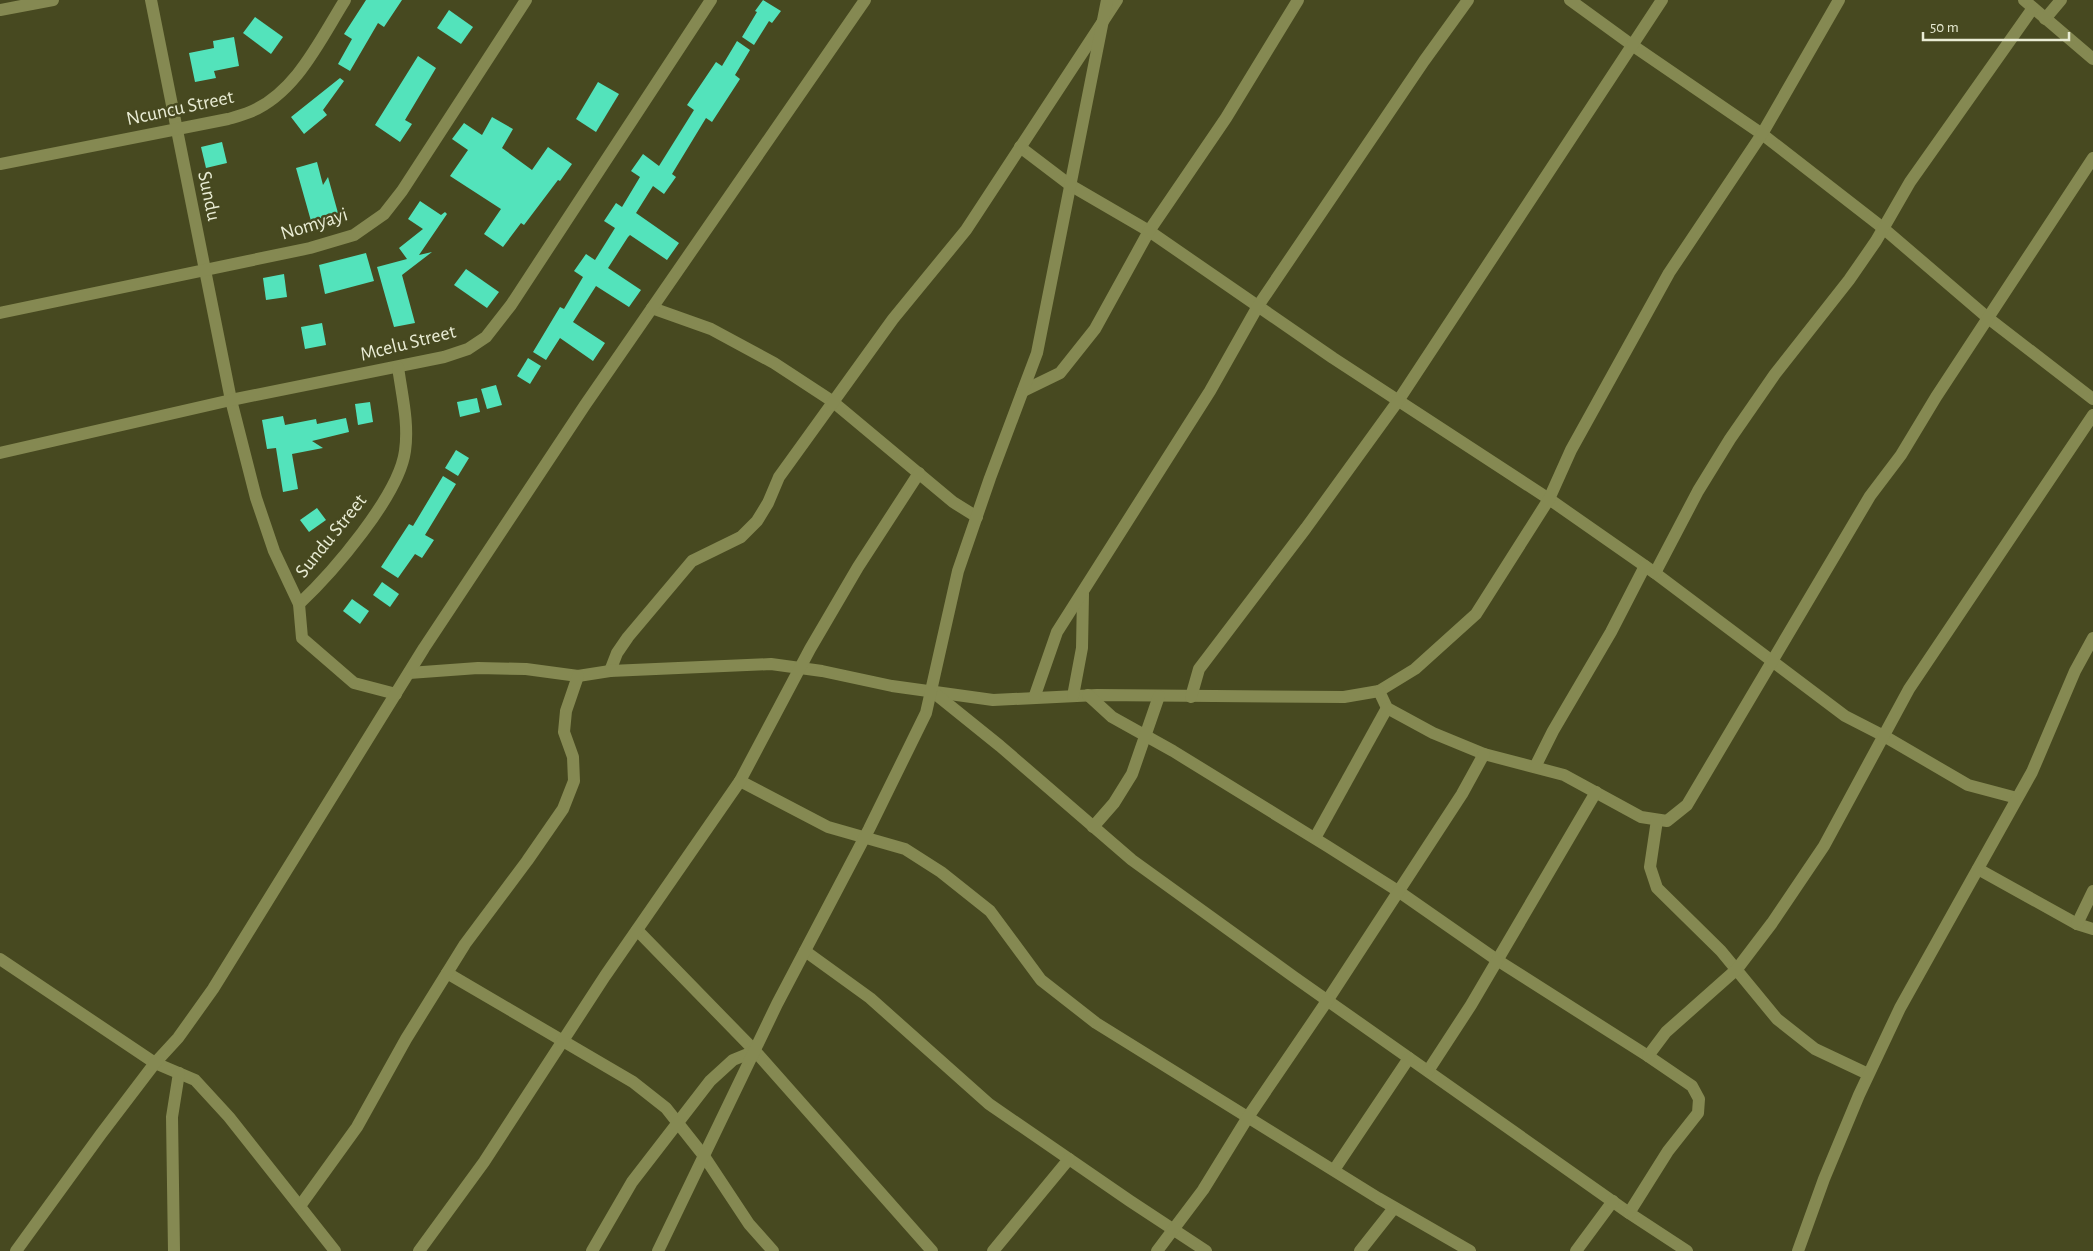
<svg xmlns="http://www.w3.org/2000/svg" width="2093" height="1251" viewBox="0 0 2093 1251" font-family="'Alegreya Sans',sans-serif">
<rect width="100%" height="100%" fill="#474920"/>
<g fill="#53e3bb">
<path d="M366,0H402L384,27L378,23L350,71L338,64L352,39L344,34Z"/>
<path d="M763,0L781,11L772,23L769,21L754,45L742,37L757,12L755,11Z"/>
<path d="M449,10L473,27L461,44L437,28Z"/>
<path d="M255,17L283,37L271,54L243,33Z"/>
<path d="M234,37L239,66L214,71L216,78L195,82L189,53L214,48L213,41Z"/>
<path d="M737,41L750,50L735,75L740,79L712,122L706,118L672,174L676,177L664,194L653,186L636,213L679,243L667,260L630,235L628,237L608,268L641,290L629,307L596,286L573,322L605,343L593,361L560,338L546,360L533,352L560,307L564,309L583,277L574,271L586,254L595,260L615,228L604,221L616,203L622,207L640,177L631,171L643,154L659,166L694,110L687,105L716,62L722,66Z"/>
<path d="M418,56L436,68L405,120L412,124L400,142L375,125Z"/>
<path d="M340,78L344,81L323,110L327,115L304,134L291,117Z"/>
<path d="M598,82L619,94L596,132L576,119Z"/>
<path d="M492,117L513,129L502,148L532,170L548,147L572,164L560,181L558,180L524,225L521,223L503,247L484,234L501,209L450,176L468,150L452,139L464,123L482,135Z"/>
<path d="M222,142L227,163L206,168L201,147Z"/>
<path d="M317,162L323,185L328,177L338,213L311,221L296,168Z"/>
<path d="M420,201L441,215L445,212L447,214L419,255L432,252L402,275L415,323L394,327L377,267L407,259L399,248L423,229L408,219Z"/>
<path d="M366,253L374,281L325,294L319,265Z"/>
<path d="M466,269L499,292L487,308L454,285Z"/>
<path d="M284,274L287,297L266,300L263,278Z"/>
<path d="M322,323L326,345L305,349L301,327Z"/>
<path d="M528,358L541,366L530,384L517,376Z"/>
<path d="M496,385L502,405L487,409L481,389Z"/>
<path d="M477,398L480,412L460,417L457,402Z"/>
<path d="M370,402L373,422L358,425L355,404Z"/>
<path d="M283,416L285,425L316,419L317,424L346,418L349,432L312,441L323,448L292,454L298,489L283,492L276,448L267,449L262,420Z"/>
<path d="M456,450L469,458L458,476L445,468Z"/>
<path d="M443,476L456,484L425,535L434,540L422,558L415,554L398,578L381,567L409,524L413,526Z"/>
<path d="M317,508L326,520L309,532L300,520Z"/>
<path d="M382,582L399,594L390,607L373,595Z"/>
<path d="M352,599L369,611L360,624L343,611Z"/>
</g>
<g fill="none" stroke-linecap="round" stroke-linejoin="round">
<g stroke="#858952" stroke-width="12">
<path d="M151,0L231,400L256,498L274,551L299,604L302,638L354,683L396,694"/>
<path d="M1570,0L1632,45L1762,134L1883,228L1988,318L2093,399"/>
<path d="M2024,0L2093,59"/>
<path d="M0,10L53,0"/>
<path d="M2045,19L2061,0"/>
<path d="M1020,147L1070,185L1149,231L1333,358L1549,499L1655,573L1845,716L1884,736L1968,785L2017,798"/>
<path d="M0,164L228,119C235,117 243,115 250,112C296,93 320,40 345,0"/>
<path d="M652,308L711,329L774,363L832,401L953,502L977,517"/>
<path d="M0,313L310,248L354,235L384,214L402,191L526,0"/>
<path d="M1023,391L1060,373L1095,329L1149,231L1226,118L1298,0"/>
<path d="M0,453L231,400L444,357L468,349L486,337L511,305L711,0"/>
<path d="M1655,573L1698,491L1730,439L1775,374L1849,280L1876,241L1910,182L2033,8"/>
<path d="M299,604C332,573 399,496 405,451C409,423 402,396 398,367"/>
<path d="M610,671L617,653L628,637L692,561L741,537L757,521L768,503L779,477L893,319L966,230L1117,0"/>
<path d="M409,673L478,668L526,669L578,676L610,671L771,664L822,671L892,686L993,700L1097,695L1344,697L1379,691L1415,669L1476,614L1549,499L1571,450L1669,273L1762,134L1839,0"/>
<path d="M1379,691L1387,708L1433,733L1484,754L1564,775L1641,817L1667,821L1687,805L1870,496L1901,455L1936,397L2093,158"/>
<path d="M933,692L1000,746L1132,860L1294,977L1629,1213L1687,1251"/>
<path d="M1088,695L1112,717L1173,751L1327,846L1398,891L1497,960L1648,1056L1692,1086L1699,1099L1698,1113L1668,1151L1629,1213"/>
<path d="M1073,696L1082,648L1083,594"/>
<path d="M1191,697L1199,669L1306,528L1398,401L1662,0"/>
<path d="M1034,698L1057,632L1210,391L1258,306L1424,61L1468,0"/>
<path d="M1535,767L1553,731L1611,632L1645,566"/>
<path d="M740,781L828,827L905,849L941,872L990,911L1041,980L1096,1023L1378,1198L1470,1251"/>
<path d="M1657,820L1650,867L1657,888L1721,951L1777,1019L1815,1049L1868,1074"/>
<path d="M1093,827L1114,803L1132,774L1159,696"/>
<path d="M1315,838L1387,708"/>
<path d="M1978,869L2077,924L2093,929"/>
<path d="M2077,924L2093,891"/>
<path d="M637,930L755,1051L932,1251"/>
<path d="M805,951L870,998L989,1104L1130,1201L1206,1251"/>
<path d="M0,959L155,1063L195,1080L229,1117L335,1251"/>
<path d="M447,973L633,1082L666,1108L704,1156L749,1224L773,1251"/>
<path d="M1648,1056L1666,1032L1737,969L1772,923L1824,846L1909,689L2093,415"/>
<path d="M1428,1071L1471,1005L1596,792"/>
<path d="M1334,1170L1409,1058"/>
<path d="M300,1206L357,1127L406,1039L465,944L527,861L563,809L574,781L573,757L564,732L566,711L578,676"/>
<path d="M16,1251L101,1134L155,1063L178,1038L213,989L424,648L585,405L865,0"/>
<path d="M174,1251L172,1117L179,1073"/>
<path d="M419,1251L484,1162L605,976L740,781L810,649L858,567L919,473"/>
<path d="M592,1251L632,1182L710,1081L733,1060L755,1051"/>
<path d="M658,1251L777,1004L869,829L926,713L958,571L990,478L1037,353L1107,0"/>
<path d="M993,1251L1069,1159"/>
<path d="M1157,1251L1203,1190L1248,1117L1327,1001L1462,794L1484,754"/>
<path d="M1360,1251L1394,1208"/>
<path d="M1576,1251L1613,1201"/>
<path d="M1798,1251L1824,1179L1859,1095L1900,1008L2032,772L2075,671L2093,638"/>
</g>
</g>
<g text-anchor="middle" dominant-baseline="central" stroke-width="5" stroke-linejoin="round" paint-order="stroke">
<g font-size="20" fill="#e9ecd4" stroke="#474920">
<text transform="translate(180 108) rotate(-12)">Ncuncu Street</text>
<text transform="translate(209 196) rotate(78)">Sundu</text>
<text transform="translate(314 224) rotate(-17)">Nomyayi</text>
<text transform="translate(408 343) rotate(-14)">Mcelu Street</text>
<text transform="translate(331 536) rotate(-51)">Sundu Street</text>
</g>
</g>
<path d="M1923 32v8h146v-8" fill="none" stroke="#e9ecd4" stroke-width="2.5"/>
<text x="1930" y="32" font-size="15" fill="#e9ecd4" stroke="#474920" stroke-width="4" paint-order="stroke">50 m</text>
</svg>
